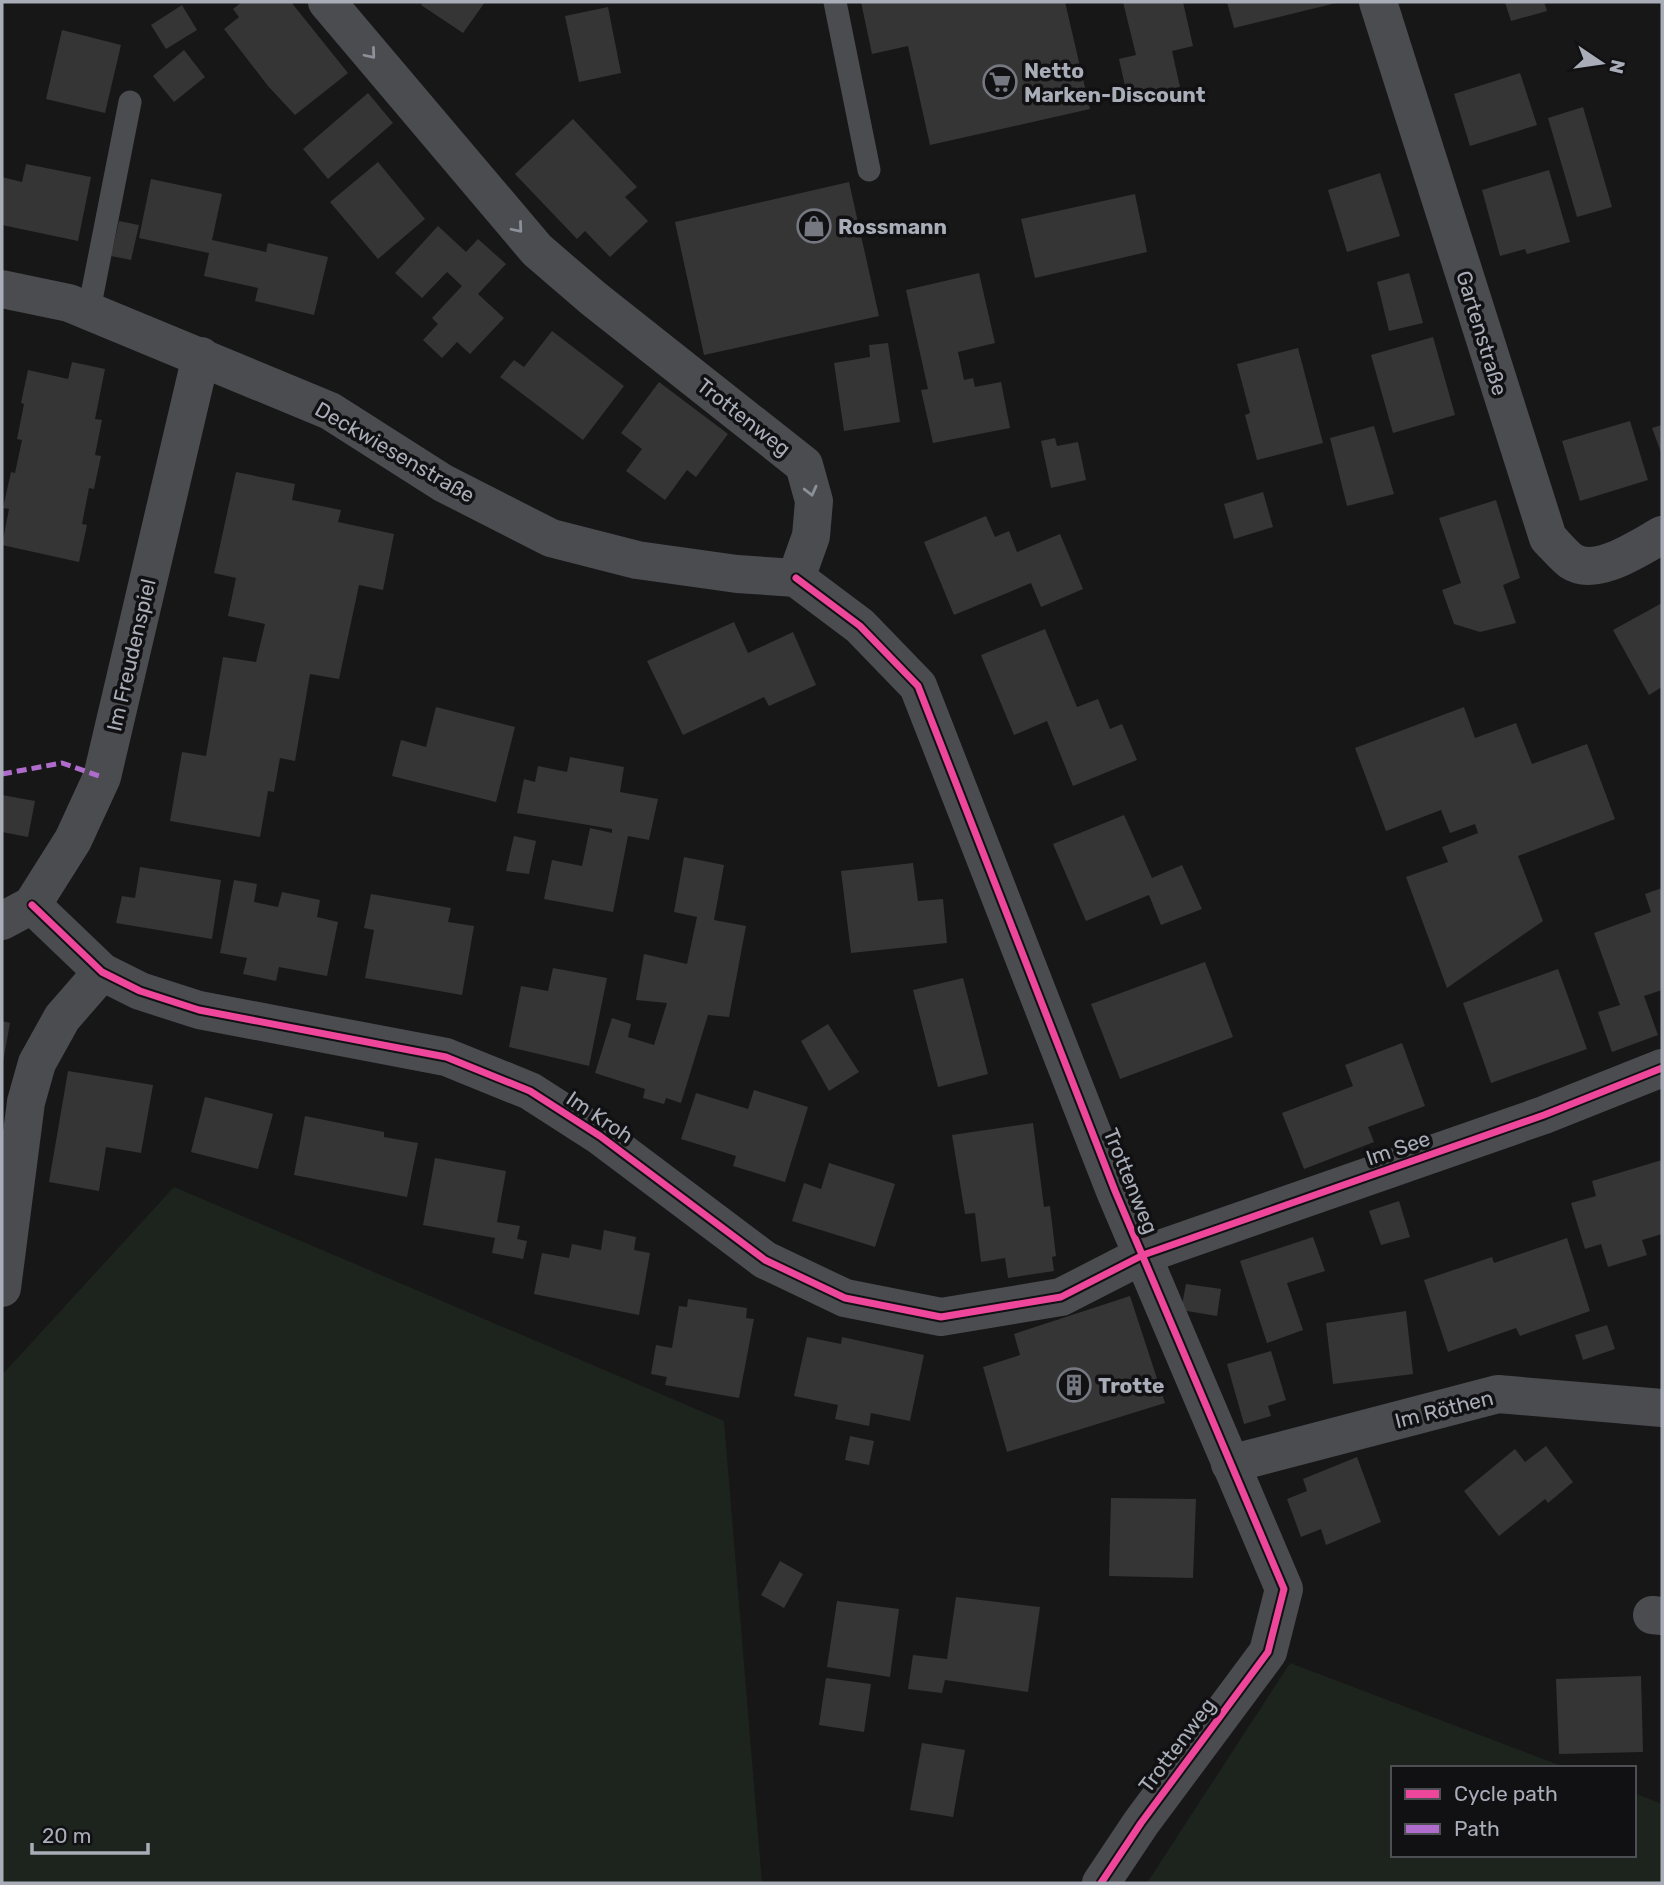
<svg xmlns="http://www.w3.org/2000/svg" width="1664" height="1885" viewBox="0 0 1664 1885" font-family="Rubik,sans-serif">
<rect width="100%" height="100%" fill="#171717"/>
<g fill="#1d241e">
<path d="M174,1187L724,1421L762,1883H2V1375Z"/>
<path d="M1290,1663L1567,1768H1393V1855H1634V1793L1662,1804V1883H1147Z"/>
</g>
<g fill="#353536">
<path d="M242,2H291L348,73L295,115L268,86L224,29L239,17L233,9Z"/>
<path d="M423,2H485L463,33L421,5Z"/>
<path d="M861,2H1065L1090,109L930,145L908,46L872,54Z"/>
<path d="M1123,2H1183L1193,46L1172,51L1180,87L1128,99L1119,59L1136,55Z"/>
<path d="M1227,2H1336V3L1234,28Z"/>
<path d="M1505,2H1544L1547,11L1511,21Z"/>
<path d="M182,5L197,30L166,49L151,25Z"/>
<path d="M608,7L621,73L579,82L565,16Z"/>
<path d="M62,30L121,45L105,113L46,99Z"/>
<path d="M184,50L205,77L174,102L153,76Z"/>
<path d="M1520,73L1537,125L1470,146L1454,94Z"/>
<path d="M368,93L393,123L328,179L303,149Z"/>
<path d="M1583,107L1612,207L1577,217L1548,118Z"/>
<path d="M573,119L637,187L625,197L648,221L610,257L585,231L577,239L515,174Z"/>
<path d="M378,162L425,219L378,259L330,202Z"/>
<path d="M26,164L91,177L78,241L2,225V177L22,182Z"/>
<path d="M1549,170L1570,242L1527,254L1525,249L1500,256L1482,190Z"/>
<path d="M1380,173L1400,236L1347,252L1328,190Z"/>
<path d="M151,179L222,194L212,240L266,252L268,243L328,257L314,315L255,301L258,288L204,276L209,253L139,238Z"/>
<path d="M849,182L879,316L704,355L675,222Z"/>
<path d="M1135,194L1147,252L1035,278L1021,219Z"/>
<path d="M119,221L139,225L131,260L111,256Z"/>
<path d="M438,226L466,252L478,239L506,264L478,294L504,318L470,354L457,342L442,358L423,340L438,324L432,318L462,286L447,272L422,298L395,273Z"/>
<path d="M979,273L995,343L958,352L964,380L973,378L975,387L1001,382L1010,428L933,443L921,390L928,389L906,290Z"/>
<path d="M1409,273L1423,323L1389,331L1377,282Z"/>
<path d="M552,331L624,386L583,440L500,377L514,360L524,367Z"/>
<path d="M1433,337L1455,415L1393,433L1371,355Z"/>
<path d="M888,343L900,422L844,431L834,363L870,357L869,345Z"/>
<path d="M1298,348L1323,443L1257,460L1245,415L1250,413L1237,364Z"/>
<path d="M72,362L105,369L95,419L102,420L95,455L101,456L94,489L89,488L82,524L87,525L79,562L2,545L9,509L3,508L11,472L15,473L22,440L17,439L24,404L21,403L28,370L68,379Z"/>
<path d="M659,382L728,434L696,477L687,470L665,500L626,471L642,449L621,433Z"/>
<path d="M1630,421L1648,480L1580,501L1562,441Z"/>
<path d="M1662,425V455L1652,428Z"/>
<path d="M1374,426L1394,494L1347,506L1330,438Z"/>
<path d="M1055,438L1057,446L1078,442L1086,480L1051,488L1041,441Z"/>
<path d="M236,472L295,484L292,500L341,510L338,522L394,534L383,590L359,585L339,679L310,674L295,761L280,758L274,792L268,791L260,837L170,821L182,752L206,756L223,657L256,662L265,624L228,616L236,578L214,573Z"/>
<path d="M1263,492L1273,527L1234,539L1224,504Z"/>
<path d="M1496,500L1520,578L1503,585L1516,623L1480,632L1454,624L1442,590L1461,583L1439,518Z"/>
<path d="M986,516L995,537L1009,531L1017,552L1060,534L1083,589L1041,607L1031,583L954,615L924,542Z"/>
<path d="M1662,603V687L1649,695L1613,630Z"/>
<path d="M734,622L748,653L793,632L816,685L769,706L764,697L683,735L647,661Z"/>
<path d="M1045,629L1077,707L1098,699L1110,729L1122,724L1137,760L1073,786L1047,721L1014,735L981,655Z"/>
<path d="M436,707L515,727L496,802L392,776L401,740L426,747Z"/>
<path d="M1464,707L1475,738L1516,723L1532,764L1587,744L1615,819L1518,856L1543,921L1447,988L1406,877L1448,862L1442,847L1478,833L1475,824L1450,833L1441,810L1386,831L1355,748Z"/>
<path d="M570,757L624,767L620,792L658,799L649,840L628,836L613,912L544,899L552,860L582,866L590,828L612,833V829L517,813L524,779L535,782L538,766L567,772Z"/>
<path d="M2,795L35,801L28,837L2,832Z"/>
<path d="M1124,815L1152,878L1182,865L1202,909L1161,925L1149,895L1086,921L1053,844Z"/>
<path d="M514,836L536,841L529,874L506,871Z"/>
<path d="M684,857L724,865L714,920L746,926L729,1017L708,1015L681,1103L666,1098L664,1104L643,1098L645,1089L595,1073L612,1018L631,1024L628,1037L654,1045L667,1003L636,1000L644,954L687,964L697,917L674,912Z"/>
<path d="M913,863L918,901L943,899L947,943L851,953L841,871Z"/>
<path d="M140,867L221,880L212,939L116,923L122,896L135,898Z"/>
<path d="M234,880L257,884L254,902L278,907L282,892L320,900L317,917L338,922L327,976L279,967L276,981L243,974L247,958L220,953Z"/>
<path d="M1662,888V990L1644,996L1658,1035L1612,1052L1598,1012L1620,1005L1594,933L1651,912L1645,894Z"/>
<path d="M371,894L451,908L448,922L474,926L462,995L365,978L374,930L364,928Z"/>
<path d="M1205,962L1233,1037L1120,1079L1091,1004Z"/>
<path d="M553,968L607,978L589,1066L509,1047L521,986L548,991Z"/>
<path d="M1558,969L1587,1049L1491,1083L1463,1003Z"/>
<path d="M963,978L988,1074L938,1087L913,990Z"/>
<path d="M2,1021L10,1023L3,1062L2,1061Z"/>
<path d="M828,1024L859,1072L829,1091L801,1041Z"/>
<path d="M1402,1043L1425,1106L1368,1127L1374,1142L1304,1169L1282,1113L1353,1086L1345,1065Z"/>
<path d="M68,1071L153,1085L141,1153L106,1147L99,1191L49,1182Z"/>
<path d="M754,1090L808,1107L785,1182L733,1166L736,1156L681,1139L696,1093L748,1109Z"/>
<path d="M205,1097L273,1114L258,1169L191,1152Z"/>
<path d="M305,1116L384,1132V1137L418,1143L407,1197L294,1175Z"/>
<path d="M1033,1123L1044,1207L1050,1206L1056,1256L1052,1257L1054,1271L1008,1278L1005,1258L981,1262L975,1213L965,1214L952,1135Z"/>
<path d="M435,1158L506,1171L497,1222L520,1226L517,1239L527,1241L523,1259L492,1253L495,1238L423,1225Z"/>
<path d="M1662,1160V1234L1642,1240L1647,1255L1608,1267L1601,1244L1585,1249L1571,1203L1596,1196L1592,1181Z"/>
<path d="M829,1163L895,1184L875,1247L792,1221L804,1183L821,1189Z"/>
<path d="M1399,1201L1410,1237L1381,1245L1369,1211Z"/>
<path d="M604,1230L636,1237L634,1250L650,1253L639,1315L534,1294L542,1253L569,1258L572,1244L601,1250Z"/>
<path d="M1313,1237L1325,1271L1287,1283L1303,1330L1267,1343L1240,1261Z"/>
<path d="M1567,1238L1590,1311L1520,1336L1516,1328L1448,1352L1424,1280L1492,1257L1494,1263Z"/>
<path d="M1186,1284L1221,1289L1217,1316L1181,1310Z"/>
<path d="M1130,1296L1165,1403L1007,1452L983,1367L1020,1355L1014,1334Z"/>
<path d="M688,1299L747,1308L746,1318L754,1319L739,1398L665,1385L667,1377L651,1374L656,1345L672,1348L679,1306L687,1307Z"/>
<path d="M1406,1311L1413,1374L1333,1384L1326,1323Z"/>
<path d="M1607,1325L1615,1349L1583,1360L1575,1335Z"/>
<path d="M807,1337L841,1344L842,1337L924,1355L910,1421L871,1413L869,1426L835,1419L838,1405L794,1396Z"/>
<path d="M1271,1351L1286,1400L1268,1406L1271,1416L1244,1424L1227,1364Z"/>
<path d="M850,1436L874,1441L869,1465L845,1460Z"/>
<path d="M1546,1446L1573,1482L1548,1503L1545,1499L1499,1536L1464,1491L1515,1449L1525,1462Z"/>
<path d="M1357,1457L1381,1522L1326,1545L1321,1529L1301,1537L1287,1499L1307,1491L1303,1479Z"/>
<path d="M1111,1498L1196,1499L1193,1578L1109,1576Z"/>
<path d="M780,1561L803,1574L784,1608L761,1595Z"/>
<path d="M956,1597L1040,1607L1028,1692L945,1680L942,1693L908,1689L913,1655L947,1659Z"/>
<path d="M837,1601L899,1609L890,1677L827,1667Z"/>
<path d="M1641,1676L1643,1752L1559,1754L1556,1679Z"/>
<path d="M826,1678L871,1684L864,1732L819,1725Z"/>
<path d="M922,1743L965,1750L953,1817L910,1810Z"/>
</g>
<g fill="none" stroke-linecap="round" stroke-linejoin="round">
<g stroke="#4b4c50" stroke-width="23">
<path d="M835,2L869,170"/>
<path d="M89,310L130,102"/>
</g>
<g stroke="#4b4c50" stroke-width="38">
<path d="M327,2L537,250L594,299L804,465L814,501L811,536L796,578"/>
<path d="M1378,2L1548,538C1555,545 1563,555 1571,561C1596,578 1640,547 1662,535"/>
<path d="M2,289L69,303L330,411L443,483L551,538L637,560L737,574L796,578"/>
<path d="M796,578L860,626L918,686L1115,1191L1284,1589L1268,1652L1141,1823L1101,1883"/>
<path d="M32,905L102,972L140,991L199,1010L446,1057L530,1091L600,1136L765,1260L845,1298L941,1317L1061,1297L1143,1255L1544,1115L1662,1068"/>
<path d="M2,921L32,905L73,840L102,777L201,356"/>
<path d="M2,1288L26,1102L37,1063L62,1018L102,972"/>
<path d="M1230,1464L1498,1394L1662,1408"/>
<path d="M1652,1615L1662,1616"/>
</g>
<path stroke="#b06ccc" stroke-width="5" stroke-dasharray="10 5" stroke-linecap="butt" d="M2,774L62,763L102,777"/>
<defs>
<g id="cycleway">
<path d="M796,578L860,626L918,686L1115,1191L1284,1589L1268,1652L1141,1823L1101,1883"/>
<path d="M32,905L102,972L140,991L199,1010L446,1057L530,1091L600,1136L765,1260L845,1298L941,1317L1061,1297L1143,1255L1544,1115L1662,1068"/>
</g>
</defs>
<use href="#cycleway" stroke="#111113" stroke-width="11"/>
<use href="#cycleway" stroke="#ed469a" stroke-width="7"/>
</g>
<defs><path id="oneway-chevron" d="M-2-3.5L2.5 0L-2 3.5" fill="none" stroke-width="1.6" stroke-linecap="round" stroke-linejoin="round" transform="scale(1.75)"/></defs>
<g stroke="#8c9099">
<use href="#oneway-chevron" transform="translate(371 54) rotate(50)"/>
<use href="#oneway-chevron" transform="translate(518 228) rotate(50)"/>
<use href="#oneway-chevron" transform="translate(811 491) rotate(76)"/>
</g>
<defs>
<symbol id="supermarket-ring" viewBox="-11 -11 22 22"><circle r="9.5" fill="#111113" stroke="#757880" stroke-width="1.5"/><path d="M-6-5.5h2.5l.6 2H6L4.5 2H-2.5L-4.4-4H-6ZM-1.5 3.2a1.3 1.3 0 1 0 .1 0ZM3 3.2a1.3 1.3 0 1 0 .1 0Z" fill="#757880"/></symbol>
<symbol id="shop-ring" viewBox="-11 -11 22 22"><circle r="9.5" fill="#111113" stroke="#757880" stroke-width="1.5"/><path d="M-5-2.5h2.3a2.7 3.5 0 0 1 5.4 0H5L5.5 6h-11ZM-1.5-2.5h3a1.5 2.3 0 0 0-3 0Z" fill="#757880"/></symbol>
<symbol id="building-ring" viewBox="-11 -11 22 22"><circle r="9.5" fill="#111113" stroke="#757880" stroke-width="1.5"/><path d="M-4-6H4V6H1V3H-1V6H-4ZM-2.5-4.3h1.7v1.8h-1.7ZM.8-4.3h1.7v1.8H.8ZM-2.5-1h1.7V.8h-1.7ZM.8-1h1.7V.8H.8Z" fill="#757880"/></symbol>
</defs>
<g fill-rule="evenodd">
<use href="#supermarket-ring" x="981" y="63" width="38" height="38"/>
<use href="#shop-ring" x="795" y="207" width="38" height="38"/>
<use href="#building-ring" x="1055" y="1366" width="38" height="38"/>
</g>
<g text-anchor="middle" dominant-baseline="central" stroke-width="7" stroke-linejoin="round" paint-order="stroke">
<g font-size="21" font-weight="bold" fill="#a8adb8" stroke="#111113" text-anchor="start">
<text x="1024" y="70">Netto<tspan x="1024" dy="24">Marken-Discount</tspan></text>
<text x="838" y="226">Rossmann</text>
<text x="1098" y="1385">Trotte</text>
</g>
<g font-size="21" fill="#a8adb8" stroke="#111113">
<text transform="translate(1482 333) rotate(73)">Gartenstraße</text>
<text transform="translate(744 417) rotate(38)">Trottenweg</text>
<text transform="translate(395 452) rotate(30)">Deckwiesenstraße</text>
<text transform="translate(131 655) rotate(-77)">Im Freudenspiel</text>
<text transform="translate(600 1117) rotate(34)">Im Kroh</text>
<text transform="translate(1398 1148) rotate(-19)">Im See</text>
<text transform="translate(1131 1181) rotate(68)">Trottenweg</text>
<text transform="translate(1444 1409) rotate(-14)">Im Röthen</text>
<text transform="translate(1177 1745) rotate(-53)">Trottenweg</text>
</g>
</g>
<rect width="1664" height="1885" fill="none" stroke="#a8adb8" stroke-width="7"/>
<rect x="1391" y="1766" width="245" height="91" fill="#111113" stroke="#4d4f55" stroke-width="2"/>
<rect x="1405" y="1789" width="35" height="10" fill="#ed469a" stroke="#4d4f55" stroke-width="2"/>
<text x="1454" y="1801" font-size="21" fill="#a8adb8">Cycle path</text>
<rect x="1405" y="1824" width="35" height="10" fill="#b06ccc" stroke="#4d4f55" stroke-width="2"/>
<text x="1454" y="1836" font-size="21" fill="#a8adb8">Path</text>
<g transform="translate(1601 63) rotate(103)" stroke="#111113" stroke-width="5" paint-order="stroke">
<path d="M0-5L12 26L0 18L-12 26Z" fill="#a8adb8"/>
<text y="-10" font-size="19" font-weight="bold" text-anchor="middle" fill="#a8adb8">N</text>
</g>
<path d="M32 1843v10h116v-10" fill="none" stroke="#a8adb8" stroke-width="3.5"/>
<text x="42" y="1843" font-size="21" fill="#a8adb8" stroke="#111113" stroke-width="5" paint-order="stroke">20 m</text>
</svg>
